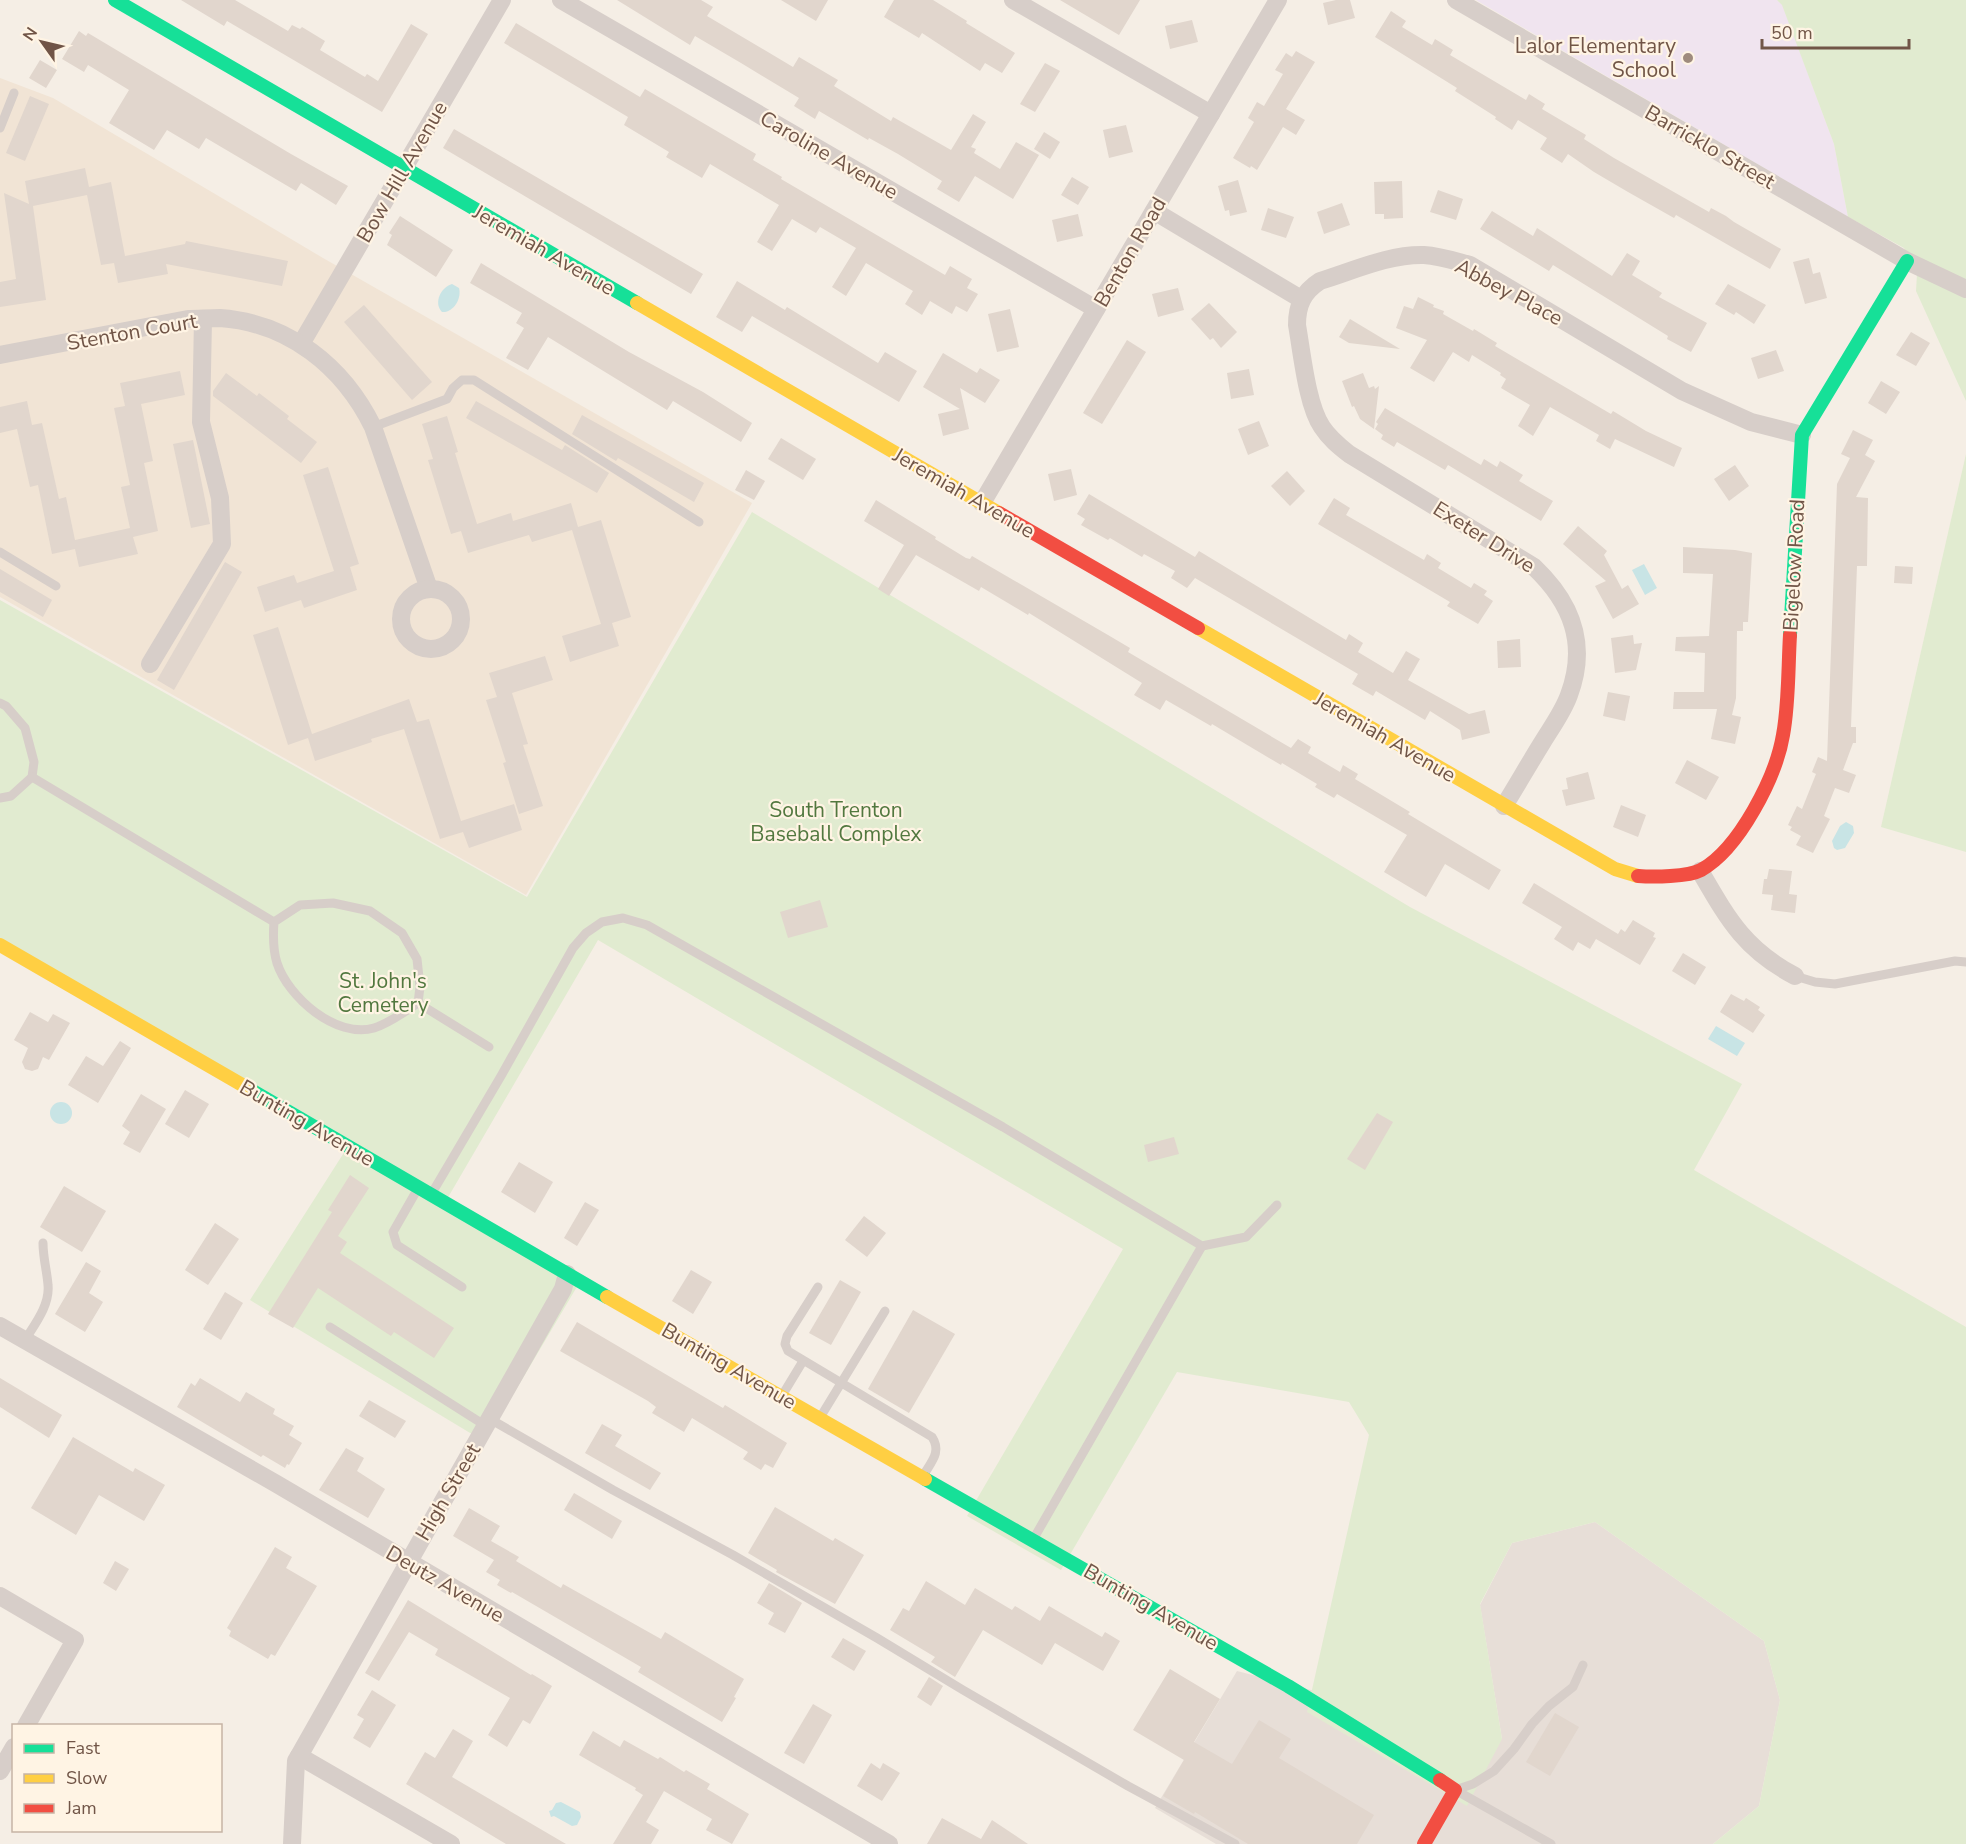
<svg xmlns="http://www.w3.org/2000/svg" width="1966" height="1844" viewBox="0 0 1966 1844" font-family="'Nunito Sans',sans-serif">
<rect width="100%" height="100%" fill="#f5eee5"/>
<path fill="#f1e4d5" d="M0,78L53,98L323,258L752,503L526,895L0,597Z"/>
<path fill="#e7ded7" d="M1595,1522L1764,1641L1780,1700L1759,1806L1713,1844H1216L1155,1808L1237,1671L1502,1739L1480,1605L1512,1543Z"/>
<path fill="#f0e4ef" d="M1476,0H1777L1782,4L1834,144L1848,217Z"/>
<g fill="#e1ebd0">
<path d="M1777,0H1966V401L1916,291L1917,274L1904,248L1848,217L1834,144L1782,5Z"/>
<path d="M1966,454V852L1881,827Z"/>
<path d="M752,512L1410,907L1742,1084L1694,1170L1966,1327V1844H1713L1759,1806L1780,1700L1764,1641L1595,1522L1512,1543L1480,1604L1502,1739L1467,1806L1307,1712L1369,1435L1349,1402L1177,1372L1061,1570L967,1516L1123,1249L598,940L443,1206L578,1285L485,1442L250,1300L345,1151L0,950V600L527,897Z"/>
</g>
<g fill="#c8e4e5">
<path d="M452,284L459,288C462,299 453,313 442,312C433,303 441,287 452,284Z"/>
<path d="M1644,564L1657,588L1645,595L1632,570Z"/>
<path d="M1846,822L1853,826L1854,833L1845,848L1837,850L1834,848L1832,841L1840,826Z"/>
<path d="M1716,1026L1745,1043L1737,1056L1708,1039Z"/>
<circle cx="61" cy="1113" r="11"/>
<path d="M561,1802L580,1812L581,1817L577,1825L572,1826L554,1816L551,1817L549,1811L552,1810L556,1803Z"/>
</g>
<g fill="#e1d6cd">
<path d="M181,0H235L288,31L292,25L300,29L302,27L325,41L320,50L365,77L367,74L378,81L411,24L428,34L382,112L227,21L224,26Z"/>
<path d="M617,0H701L713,7L707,16L793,67L799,57L838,80L834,86L891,121L893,117L951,150L973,114L986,122L971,147L976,149L974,153L1000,169L1016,142L1039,155L1013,199L975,176L959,202L937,189L942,181L898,154L869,138L868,140L819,111L815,119L794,106L799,98L741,63L695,36L690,45Z"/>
<path d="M781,0H828L816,21Z"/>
<path d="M894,0H933L967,21L966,23L1015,53L1002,73L985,63L980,71L922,33L919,38L884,17Z"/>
<path d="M1060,0H1140L1119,35Z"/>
<path d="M1336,0H1350L1355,18L1328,25L1323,3Z"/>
<path d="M1391,11L1406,21L1402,27L1432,45L1435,39L1453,50L1450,55L1526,100L1529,94L1545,104L1542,109L1586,135L1584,139L1614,158L1709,212L1711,208L1726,216L1734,222L1781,249L1770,269L1676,215L1674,218L1628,192L1594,172L1568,154L1562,163L1540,149L1547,138L1518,120L1512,130L1495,119L1496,117L1455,91L1457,88L1375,37Z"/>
<path d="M1192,20L1198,42L1170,49L1165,26Z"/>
<path d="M516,23L640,97L645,89L756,154L753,160L782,177L781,179L945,275L950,266L972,279L967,288L978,294L967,312L956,306L952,314L930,301L922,315L905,304L913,291L866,263L846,296L832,287L856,248L820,227L816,233L792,219L772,251L757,242L779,205L710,164L702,178L666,157L669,152L624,125L628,117L504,43Z"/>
<path d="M79,31L86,36L88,33L291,154L348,186L336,205L301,183L296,191L206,138L199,149L167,130L154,150L109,123L129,90L88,65L84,72L62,59Z"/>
<path d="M1296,51L1315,62L1286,109L1305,120L1296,135L1283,127L1257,170L1251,166L1250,168L1233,158L1254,122L1248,118L1257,102L1264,106L1283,74L1275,70L1286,53L1292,57Z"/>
<path d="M40,60L57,70L46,88L29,78Z"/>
<path d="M1045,63L1060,71L1035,112L1020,104Z"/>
<path d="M30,96L49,104L25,161L6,153Z"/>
<path d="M1126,125L1133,152L1109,158L1103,130Z"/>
<path d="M454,129L703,274L691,294L443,148Z"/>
<path d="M1044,132L1060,142L1050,159L1034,149Z"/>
<path d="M85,168L89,187L111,182L125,256L185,244L186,241L288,261L282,286L166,264L168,274L118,283L114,263L101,265L87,195L33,206L46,300L0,307V282L16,279L4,193L29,204L25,181Z"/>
<path d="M1072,177L1089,187L1078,205L1061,195Z"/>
<path d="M1238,180L1247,212L1230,216L1229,210L1225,211L1218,186Z"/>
<path d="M1402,181L1403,218L1384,219V214H1375L1374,182Z"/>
<path d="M1438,190L1463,199L1456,220L1430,212Z"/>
<path d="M1342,203L1350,225L1324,234L1317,212Z"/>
<path d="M1268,208L1294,217L1286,238L1261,230Z"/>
<path d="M1492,211L1533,236L1537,228L1612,276L1627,253L1640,261L1632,275L1662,293L1659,297L1707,323L1691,352L1667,339L1668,336L1553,265L1549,271L1480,229Z"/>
<path d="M1078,214L1083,236L1057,242L1052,220Z"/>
<path d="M400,216L453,250L436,277L387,245L392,235L389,233Z"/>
<path d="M1809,258L1813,274L1820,272L1827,298L1805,304L1793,262Z"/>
<path d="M481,263L629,352L703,392L752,423L741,442L673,401L667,410L548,337L528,370L506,358L524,328L516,323L522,313L470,283Z"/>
<path d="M737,281L785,310L787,307L878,363L885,352L917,371L899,402L752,316L742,332L716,317Z"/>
<path d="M1728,284L1766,305L1754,324L1736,312L1734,315L1715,304Z"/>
<path d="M1178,288L1184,310L1158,317L1152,294Z"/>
<path d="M1418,297L1434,305L1433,307L1444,311L1443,314L1473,331L1474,329L1497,343L1495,346L1611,414L1613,411L1646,431L1682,448L1674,467L1615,439L1610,449L1596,441L1599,435L1550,407L1533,436L1518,426L1530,405L1501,388L1506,379L1500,375L1501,373L1472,355L1469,362L1453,352L1434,382L1410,368L1427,340L1396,328L1404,306L1413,309Z"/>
<path d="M1209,303L1237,332L1221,348L1213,338L1210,340L1191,319Z"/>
<path d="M364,305L432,382L412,400L344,322Z"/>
<path d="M1010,309L1019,347L997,352L988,314Z"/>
<path d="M1350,319L1400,349L1349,343L1339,337Z"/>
<path d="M1911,332L1930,343L1916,366L1896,355Z"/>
<path d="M1127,340L1146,352L1102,424L1083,413Z"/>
<path d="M1776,350L1784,371L1758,379L1751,358Z"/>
<path d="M943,353L977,373L980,368L1000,380L985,403L960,388L969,429L943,436L938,414L960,409L923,387Z"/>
<path d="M1249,369L1254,395L1231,399L1227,373Z"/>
<path d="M180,371L185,395L141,404L153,461L144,463L158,531L133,537L138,554L79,567L75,549L52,554L38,485L30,487L17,429L0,433V407L27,401L32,425L42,423L59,499L66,497L75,540L130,528L121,487L130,485L114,408L125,406L120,383Z"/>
<path d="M226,373L257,396L259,393L289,416L287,419L317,442L301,463L213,396V391Z"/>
<path d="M1363,373L1369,388L1374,386L1375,389L1379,386L1374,429L1360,419L1354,406L1352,407L1342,381Z"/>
<path d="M1881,381L1900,392L1886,414L1868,403Z"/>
<path d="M476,401L562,450L565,445L609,473L597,493L466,418Z"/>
<path d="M1385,408L1481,465L1484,459L1497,467L1500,461L1523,475L1519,481L1553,501L1541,521L1448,465L1445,470L1397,442L1394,447L1381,439L1383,435L1375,429L1378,424L1376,422Z"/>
<path d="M582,415L704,483L694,502L618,458L616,461L572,434Z"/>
<path d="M447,416L458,452L455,453L477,524L511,513L513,521L571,503L578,527L601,520L631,617L612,623L619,646L570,662L562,636L601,624L572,530L532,542L529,535L468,553L461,531L451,534L428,460L433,459L422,424Z"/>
<path d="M1259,421L1269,446L1248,455L1238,429Z"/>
<path d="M1853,430L1873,440L1865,455L1875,461L1856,497L1868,498L1867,566H1857L1851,727H1856V743H1853L1843,770L1856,775L1849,793L1835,788L1824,816L1830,819L1813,853L1796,845L1801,836L1790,830L1792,827L1788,825L1797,806L1802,809L1816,774L1812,772L1818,757L1827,761L1837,484L1850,458L1841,454Z"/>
<path d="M781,438L816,459L803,480L768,459Z"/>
<path d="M193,440L210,524L191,528L173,444Z"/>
<path d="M1735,465L1749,486L1729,501L1714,479Z"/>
<path d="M328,467L359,564L350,567L357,590L304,608L301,600L265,612L257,587L294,575L297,583L334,571L303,475Z"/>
<path d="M1071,469L1077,495L1054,501L1048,474Z"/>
<path d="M746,470L765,481L754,500L735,490Z"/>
<path d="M1287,471L1305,491L1290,506L1271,486Z"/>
<path d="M1089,494L1195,557L1199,551L1346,640L1349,634L1363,643L1358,652L1393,673L1406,651L1420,659L1408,680L1469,714L1485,710L1490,733L1462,740L1460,730L1430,711L1425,720L1376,691L1373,696L1352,684L1358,674L1195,578L1187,588L1171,578L1175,571L1144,554L1142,557L1110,538L1108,540L1081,525L1085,519L1077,514Z"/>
<path d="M1334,498L1350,508L1346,515L1424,560L1427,554L1441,563L1438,568L1471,588L1474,583L1487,591L1484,595L1493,601L1478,624L1447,606L1450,602L1318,524Z"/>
<path d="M876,500L936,537L935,539L966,558L970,559L972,556L1108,635L1130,648L1128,652L1291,748L1298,739L1311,747L1308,753L1340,772L1343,765L1358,774L1355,779L1410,812L1408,814L1501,870L1489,890L1445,864L1426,897L1384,872L1407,835L1337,794L1334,798L1315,787L1317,784L1282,763L1281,765L1212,724L1211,726L1166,700L1160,710L1134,695L1142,683L1029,613L1028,615L981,587L979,591L916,555L889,596L878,589L904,545L864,521Z"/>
<path d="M1578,526L1607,551L1604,555L1622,589L1628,585L1639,604L1613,619L1595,586L1606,581L1563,544Z"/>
<path d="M1683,547L1735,550L1752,553L1748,622H1743V631H1737L1736,698L1732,715L1741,717L1735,744L1711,739L1717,709H1673L1674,692H1704L1705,653L1675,651L1676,637L1709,636L1713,574L1683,573Z"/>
<path d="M225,562L242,572L174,690L157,680Z"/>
<path d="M1895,566L1913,567L1912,584L1894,583Z"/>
<path d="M0,569L52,600L43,617L0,592Z"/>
<path d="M278,627L312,734L409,699L417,722L429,719L461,821L514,804L522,830L469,848L463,832L440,839L404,729L371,739L372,742L315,761L308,738L288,745L253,635Z"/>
<path d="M1633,635L1634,644L1642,643L1636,670L1615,673L1611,638Z"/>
<path d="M1520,639L1521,667L1498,668L1497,641Z"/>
<path d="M545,656L553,680L512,693L528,744L523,745L543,806L519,814L503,763L506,762L486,700L497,697L489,673Z"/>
<path d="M1608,692L1630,696L1625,721L1603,716Z"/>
<path d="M1687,760L1719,777L1706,800L1675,783Z"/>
<path d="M1588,772L1595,799L1566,806L1562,790L1568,789L1566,778Z"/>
<path d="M1621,805L1646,815L1638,837L1613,827Z"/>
<path d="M1769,869L1792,871L1789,894L1797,895L1795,913L1771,910L1773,895L1762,894L1764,879H1767Z"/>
<path d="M1534,883L1618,934L1621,929L1625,932L1633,920L1655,933L1653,937L1656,938L1640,965L1596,939L1590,949L1578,942L1573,951L1554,939L1562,927L1522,903Z"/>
<path d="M820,900L828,927L788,938L780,912Z"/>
<path d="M1683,953L1706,967L1695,985L1672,971Z"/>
<path d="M1731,994L1744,1001L1746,998L1760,1007L1758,1010L1765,1015L1753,1033L1720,1012Z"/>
<path d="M30,1012L48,1022L53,1014L70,1023L49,1060L43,1057L38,1069L32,1071L25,1069L22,1062L28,1048L14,1040Z"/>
<path d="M120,1041L131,1048L98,1103L68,1085L86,1056L103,1066Z"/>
<path d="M185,1090L209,1104L189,1138L165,1124Z"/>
<path d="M141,1094L166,1109L140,1153L123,1144L130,1132L122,1126Z"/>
<path d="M1377,1113L1393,1122L1365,1170L1347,1159Z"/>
<path d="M1174,1137L1179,1154L1148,1162L1144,1145Z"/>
<path d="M519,1162L553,1182L535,1213L501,1192Z"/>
<path d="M350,1175L369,1188L338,1236L347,1242L340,1253L454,1328L434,1358L394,1332L391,1336L318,1288L293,1328L268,1314L332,1212L328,1210Z"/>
<path d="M64,1186L106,1211L82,1252L40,1227Z"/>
<path d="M585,1202L599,1210L577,1246L564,1238Z"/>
<path d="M864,1216L886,1233L867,1257L845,1240Z"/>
<path d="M215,1223L239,1239L208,1285L185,1270Z"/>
<path d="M86,1262L101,1271L89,1293L103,1302L85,1332L55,1314Z"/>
<path d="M691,1270L712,1282L693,1314L672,1301Z"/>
<path d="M840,1280L861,1292L831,1345L809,1333Z"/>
<path d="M225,1292L243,1303L221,1340L203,1329Z"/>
<path d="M913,1310L955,1334L909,1413L868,1389Z"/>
<path d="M577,1322L723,1408L725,1405L787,1443L773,1468L765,1464L761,1470L743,1459L748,1452L692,1418L684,1432L652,1413L656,1407L648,1401L560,1351Z"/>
<path d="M0,1378L62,1415L49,1438L0,1407Z"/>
<path d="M200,1378L240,1402L246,1392L275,1409L273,1414L294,1426L289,1435L302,1443L289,1465L287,1464L285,1468L263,1455L261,1457L177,1407L191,1383L195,1386Z"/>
<path d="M369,1400L406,1421L395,1438L359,1416Z"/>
<path d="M602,1424L622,1435L615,1446L661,1473L650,1490L585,1453Z"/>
<path d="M73,1437L133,1472L135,1468L165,1485L144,1521L99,1495L76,1535L31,1508Z"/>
<path d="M346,1448L364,1458L357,1471L385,1489L368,1518L319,1490Z"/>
<path d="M574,1493L622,1521L612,1539L564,1510Z"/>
<path d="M775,1507L833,1541L835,1538L864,1555L835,1604L776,1572L777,1570L748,1553Z"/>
<path d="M469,1508L500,1526L491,1541L519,1557L516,1561L561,1588L563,1584L661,1639L665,1632L744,1679L734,1697L736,1698L722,1722L638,1672L641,1667L512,1592L511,1593L497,1585L500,1580L486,1572L494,1560L453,1536Z"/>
<path d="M275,1547L292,1557L286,1568L317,1586L275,1656L271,1654L268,1659L229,1636L231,1631L227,1628Z"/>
<path d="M115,1561L129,1569L116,1591L103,1583Z"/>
<path d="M926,1581L965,1605L975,1588L1012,1610L1015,1606L1040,1621L1049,1606L1102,1637L1105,1632L1120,1641L1103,1671L1055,1643L1042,1665L983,1630L955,1677L931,1662L935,1657L890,1630L903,1608L909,1611Z"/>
<path d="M769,1583L802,1603L785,1633L768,1624L774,1613L757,1603Z"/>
<path d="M408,1600L531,1675L532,1674L552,1686L530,1724L523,1720L507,1747L488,1735L510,1698L435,1655L438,1649L409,1632L379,1681L365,1673Z"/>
<path d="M843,1638L866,1651L854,1671L831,1657Z"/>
<path d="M1170,1669L1220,1699L1194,1742L1232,1764L1259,1720L1291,1739L1279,1758L1374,1815L1357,1844H1248L1195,1812L1194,1814L1163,1796L1184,1760L1133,1730Z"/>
<path d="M929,1677L943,1686L931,1706L917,1697Z"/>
<path d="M372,1690L396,1705L370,1748L353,1738L364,1719L357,1715Z"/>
<path d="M813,1704L832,1715L804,1764L784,1753Z"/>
<path d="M1555,1713L1579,1727L1550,1776L1526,1762Z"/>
<path d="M453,1729L473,1741L452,1777L566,1844H506L406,1784L425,1752L435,1758Z"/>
<path d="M593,1731L620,1747L624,1740L658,1759L660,1757L684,1772L686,1770L710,1784L707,1789L749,1814L732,1844L706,1830L712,1819L664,1791L646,1822L659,1830L651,1844H613L643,1795L635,1790L636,1788L579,1755Z"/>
<path d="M871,1763L880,1769L883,1763L900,1773L882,1801L857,1786Z"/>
<path d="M942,1818L981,1839L992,1820L1028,1844H927Z"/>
</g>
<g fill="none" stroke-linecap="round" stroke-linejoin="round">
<g stroke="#d7cec9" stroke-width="9">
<path d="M0,128L14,93"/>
<path d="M373,427L447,399L453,388L462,380H474L699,522"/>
<path d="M0,552L56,586"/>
<path d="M0,703L6,706L25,728L34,762L32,777L11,796L0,798"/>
<path d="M32,777L274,922"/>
<path d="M333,903L370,911L402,933L417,959L420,987L418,1003C404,1012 390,1023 374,1028C336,1039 288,997 277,963C273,950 273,935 274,922L300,905Z"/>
<path d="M1795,976L1815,982L1835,984L1955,961L1966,962"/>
<path d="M418,1003L489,1047"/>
<path d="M417,1190L393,1232L397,1245L462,1287"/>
<path d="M432,1193L501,1076L573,948L586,933L602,922L623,918L647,925L1003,1127L1202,1246L1246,1237L1277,1205"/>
<path d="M818,1287L787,1336L785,1344L788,1351L932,1437C942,1452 931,1462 923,1476"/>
<path d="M330,1327L486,1426"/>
<path d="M25,1340C35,1324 50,1305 48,1285C47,1271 43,1258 43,1243"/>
<path d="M783,1394L803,1361"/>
<path d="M821,1416L885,1311"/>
<path d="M490,1419L613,1490L733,1555L877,1638L963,1690L1128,1786L1235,1844"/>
<path d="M1034,1538L1202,1246"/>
<path d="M1458,1789L1473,1784L1494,1771L1514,1749L1532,1724L1549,1706L1573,1687L1583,1665"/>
<path d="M1457,1791L1551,1844"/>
</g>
<g stroke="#d7cec9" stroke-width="18">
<path d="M561,0L1096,309"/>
<path d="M1013,0L1211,114"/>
<path d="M1456,0L1907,261L1966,289"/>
<path d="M1154,211L1301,299"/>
<path d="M301,344L502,0"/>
<path d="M0,355L188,319C198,319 209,318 220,318C289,323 343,366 373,427L429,589"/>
<path d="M982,503L1278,0"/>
<circle cx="431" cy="619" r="30"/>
<path d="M150,664L222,544L220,498L201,422L203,319"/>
<path d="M1504,806C1517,785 1529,764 1542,743C1551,728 1563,712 1569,695C1588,644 1572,603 1534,567L1349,454C1339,446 1329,438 1322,427C1307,405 1302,353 1297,325C1297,305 1303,292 1320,281C1353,271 1389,254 1424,255C1440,256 1455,261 1470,265L1682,391L1751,422L1802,435"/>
<path d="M1700,871C1728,919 1744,949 1795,976"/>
<path d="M0,1326L275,1483L889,1844"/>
<path d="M0,1596L75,1640L26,1726"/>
<path d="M299,1756L451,1844"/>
<path d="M0,1771L14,1747"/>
<path d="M292,1844L296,1761L299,1756L563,1289L567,1274"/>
</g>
<g stroke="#16e098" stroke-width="14">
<path d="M115,0L637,303"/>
<path d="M1790,635L1802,435L1907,261"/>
<path d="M251,1090L607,1297"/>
<path d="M925,1479L1288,1686L1440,1780"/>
</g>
<g stroke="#ffcf43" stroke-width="14">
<path d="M637,303L999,513"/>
<path d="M1198,628L1615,869L1638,876"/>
<path d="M0,945L251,1090"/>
<path d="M607,1297L925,1479"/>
</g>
<g stroke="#f24e42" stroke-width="14">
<path d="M999,513L1198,628"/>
<path d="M1638,876C1653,877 1688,877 1701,870C1739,849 1776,777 1783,735C1789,703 1788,668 1790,635"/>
<path d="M1424,1844L1455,1790L1440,1780"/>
</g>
</g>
<circle fill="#9f8b7e" stroke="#fff4e4" stroke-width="2" cx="1688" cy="58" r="6"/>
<g text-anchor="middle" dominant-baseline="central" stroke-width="4.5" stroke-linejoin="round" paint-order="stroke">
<g font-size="21" fill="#715547" stroke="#fff4e4" text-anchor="end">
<text x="1676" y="46">Lalor Elementary<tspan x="1676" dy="24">School</tspan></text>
</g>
<g font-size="21" fill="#715547" stroke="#fff4e4">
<text transform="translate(1710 147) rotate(30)">Barricklo Street</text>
<text transform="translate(829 155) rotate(30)">Caroline Avenue</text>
<text transform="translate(402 172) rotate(-60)">Bow Hill Avenue</text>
<text transform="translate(544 250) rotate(30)">Jeremiah Avenue</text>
<text transform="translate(1130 252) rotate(-60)">Benton Road</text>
<text transform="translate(1509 292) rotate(28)">Abbey Place</text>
<text transform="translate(132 332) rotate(-10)">Stenton Court</text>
<text transform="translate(964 493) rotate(30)">Jeremiah Avenue</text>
<text transform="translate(1484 537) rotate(32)">Exeter Drive</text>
<text transform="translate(1794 565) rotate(-87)">Bigelow Road</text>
<text transform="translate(1385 737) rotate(30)">Jeremiah Avenue</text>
<text transform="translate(307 1123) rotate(30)">Bunting Avenue</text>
<text transform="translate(729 1366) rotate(30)">Bunting Avenue</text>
<text transform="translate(448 1492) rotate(-60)">High Street</text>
<text transform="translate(445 1584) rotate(30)">Deutz Avenue</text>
<text transform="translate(1151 1607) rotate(30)">Bunting Avenue</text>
</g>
<g font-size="21" fill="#52783f" stroke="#fff4e4">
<text x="836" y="810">South Trenton<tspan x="836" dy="24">Baseball Complex</tspan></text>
<text x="383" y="981">St. John's<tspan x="383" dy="24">Cemetery</tspan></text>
</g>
</g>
<rect x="12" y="1724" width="210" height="108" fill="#fff4e4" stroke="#c6b4a5" stroke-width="1.5"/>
<rect x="24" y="1744" width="30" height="9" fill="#16e098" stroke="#c6b4a5" stroke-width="1.5"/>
<text x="66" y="1754" font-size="18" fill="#715547">Fast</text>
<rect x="24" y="1774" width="30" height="9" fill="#ffcf43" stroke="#c6b4a5" stroke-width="1.5"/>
<text x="66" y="1784" font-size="18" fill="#715547">Slow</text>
<rect x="24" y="1804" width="30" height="9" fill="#f24e42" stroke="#c6b4a5" stroke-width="1.5"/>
<text x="66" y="1814" font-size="18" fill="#715547">Jam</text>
<g transform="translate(42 42) rotate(304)" stroke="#fff4e4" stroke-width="4.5" paint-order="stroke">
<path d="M0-4.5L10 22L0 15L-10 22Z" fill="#715547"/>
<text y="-9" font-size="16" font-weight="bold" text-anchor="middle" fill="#715547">N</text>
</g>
<path d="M1762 39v9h147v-9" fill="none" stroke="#715547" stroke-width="3"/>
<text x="1771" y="39" font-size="18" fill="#715547" stroke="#fff4e4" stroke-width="4.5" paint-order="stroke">50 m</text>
</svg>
